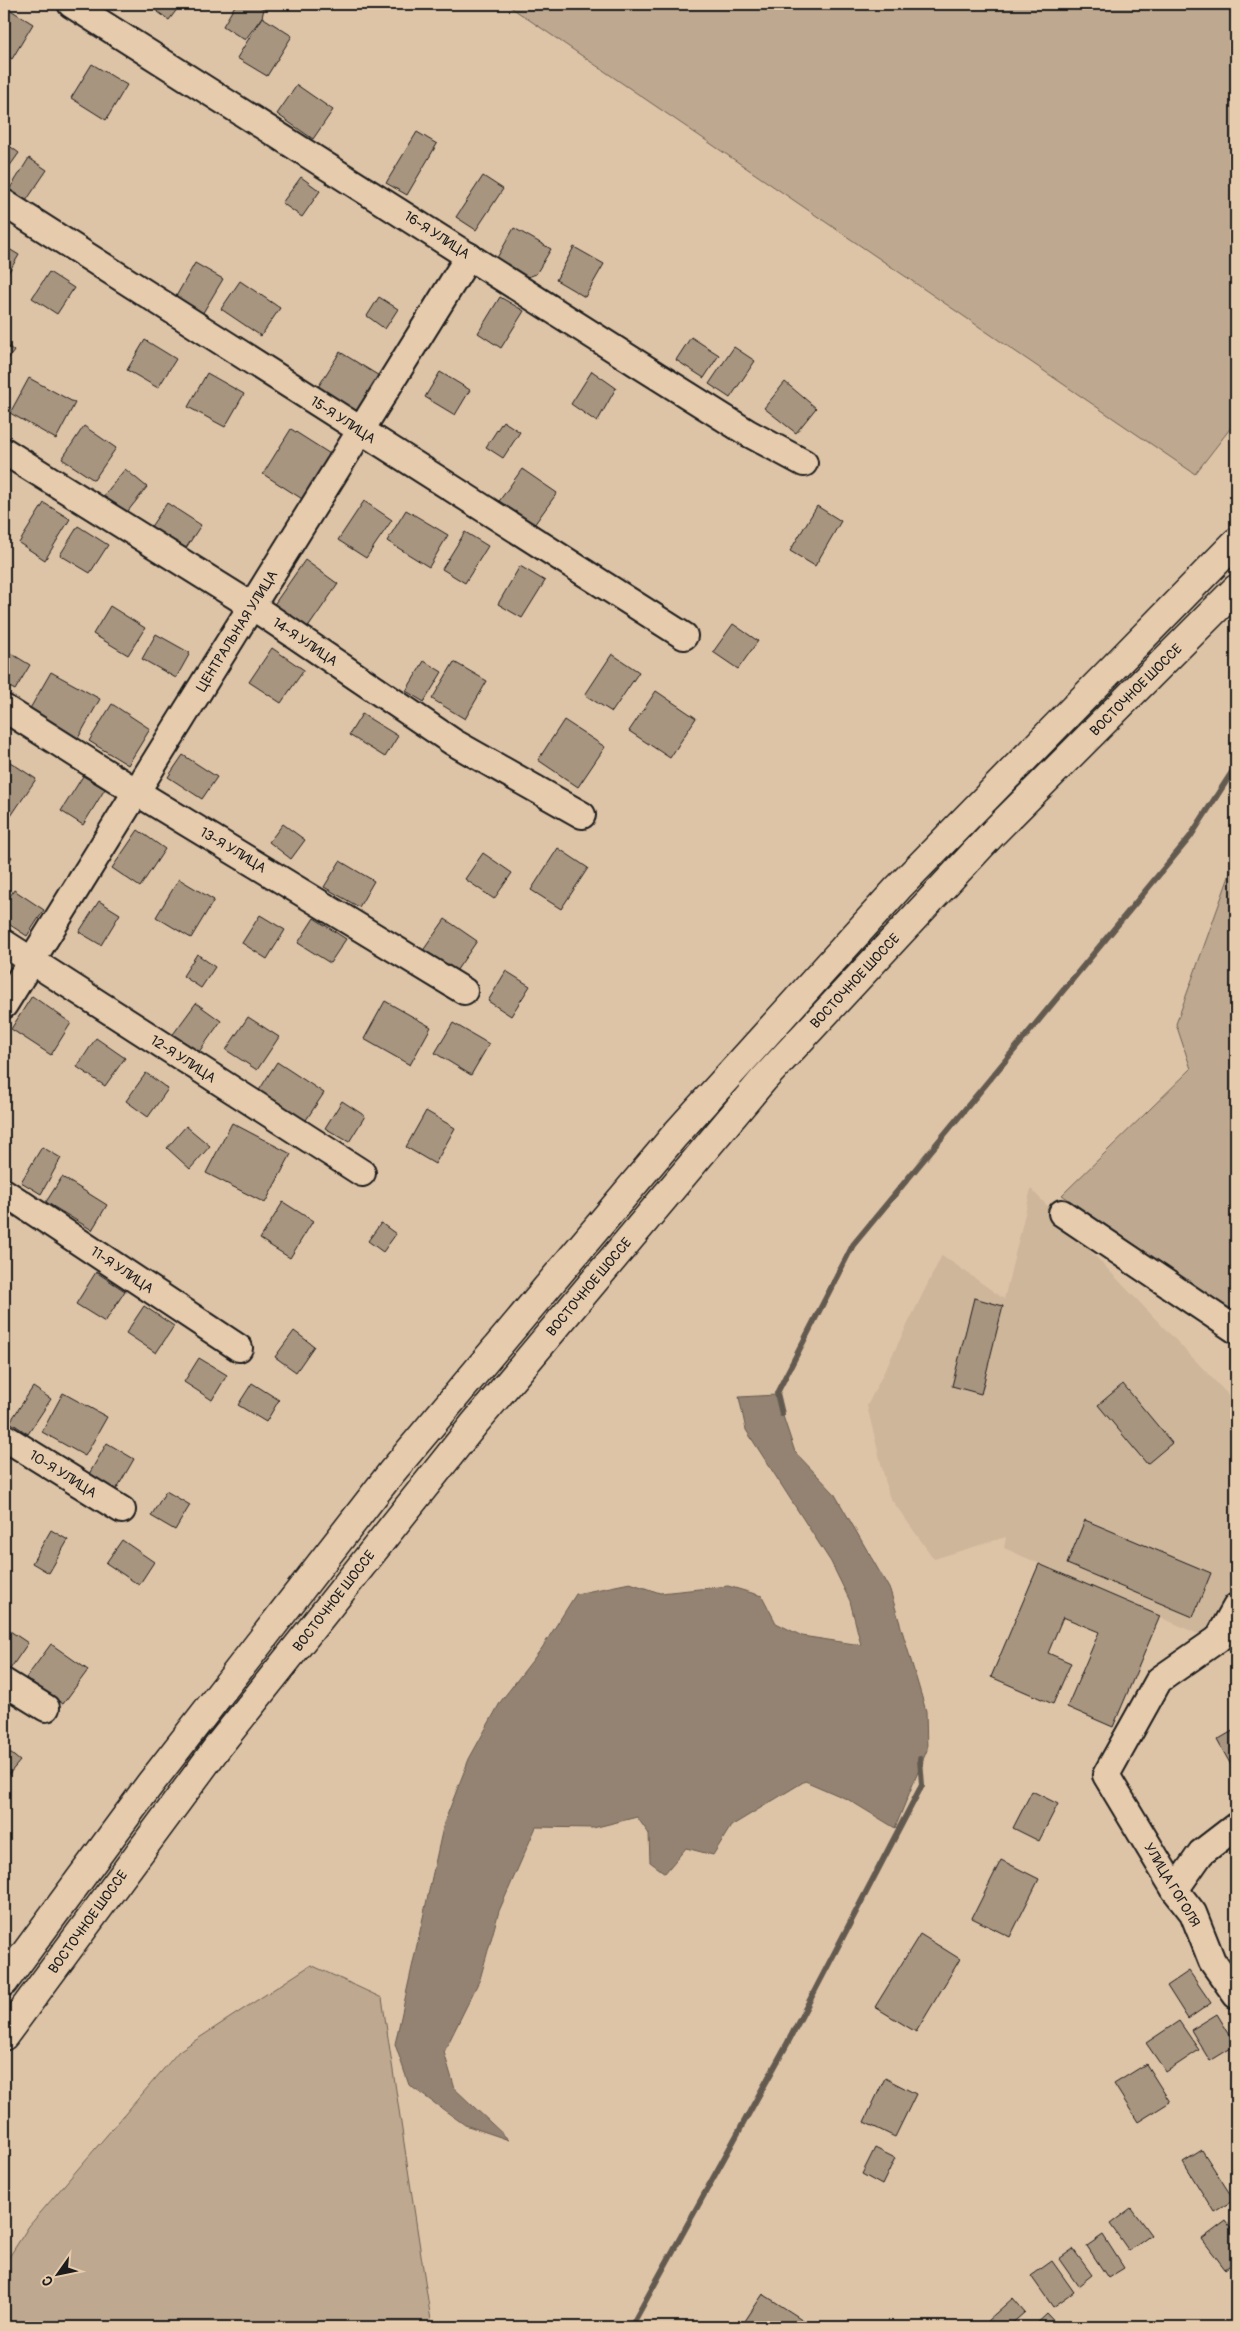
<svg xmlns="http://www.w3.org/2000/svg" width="1240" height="2331" viewBox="0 0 1240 2331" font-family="Pangolin,sans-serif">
<rect width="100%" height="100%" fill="#dec4a7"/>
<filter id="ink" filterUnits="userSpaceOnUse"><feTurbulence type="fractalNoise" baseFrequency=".02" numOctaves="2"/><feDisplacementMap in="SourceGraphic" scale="10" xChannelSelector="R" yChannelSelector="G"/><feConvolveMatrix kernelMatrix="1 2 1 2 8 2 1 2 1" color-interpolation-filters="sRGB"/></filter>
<g filter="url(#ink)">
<path fill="#ceb69b" d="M1031,1189L1236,1403V1579L1205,1637L1004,1548L1006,1537L934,1559L889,1496L867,1406L942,1255L1004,1299Z"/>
<g fill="#bea890" stroke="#6d6256">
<path d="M506,4H1236V421L1195,474Z"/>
<path d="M1236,857V1314L1062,1195L1191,1069L1176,1024Z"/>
<path d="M311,1965L382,1998L432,2327H4V2265L29,2226L179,2051Z"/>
</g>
<path fill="#948372" stroke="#645a50" d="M776,1395L795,1452L834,1493L890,1590L926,1711L927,1750L895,1828L849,1800L805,1781L731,1826L713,1855L686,1848L665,1873L650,1862L649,1834L637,1817L593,1828L536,1827L499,1911L480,1979L444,2052L455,2089L509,2140L465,2125L409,2085L395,2044L444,1823L469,1759L501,1701L542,1648L576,1594L630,1583L660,1593L728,1586L762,1596L776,1623L802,1636L861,1645L850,1601L831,1562L746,1430L739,1397Z"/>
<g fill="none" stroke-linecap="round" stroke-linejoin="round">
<g stroke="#645a50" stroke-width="6">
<path d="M782,1414L777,1393L853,1245L1190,837L1236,766"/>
<path d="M631,2327L787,2044L922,1785L920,1759"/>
</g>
</g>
<g fill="#a89580" stroke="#1c1c1c">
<path d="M147,4H181L169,20Z"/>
<path d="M236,4H255L264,9L262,17L245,40L223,26Z"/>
<path d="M4,6L33,24L12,59L4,54Z"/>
<path d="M262,17L292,36L267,76L237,58Z"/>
<path d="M92,64L127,85L106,120L71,98Z"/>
<path d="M297,85L333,110L313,139L277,114Z"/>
<path d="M417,132L437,144L407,195L386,183Z"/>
<path d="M4,142L19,153L4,174Z"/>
<path d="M29,158L47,170L26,201L9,190Z"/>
<path d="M483,176L503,189L476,230L456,217Z"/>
<path d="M301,177L320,191L302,217L282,203Z"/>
<path d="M514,228L551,249L536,274L512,283L490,270Z"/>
<path d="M4,246L19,255L4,280Z"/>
<path d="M574,247L604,264L585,297L556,280Z"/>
<path d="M195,263L223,279L201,316L174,300Z"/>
<path d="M49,272L74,288L57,314L32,298Z"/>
<path d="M240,281L280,308L261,336L221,309Z"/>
<path d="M379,297L398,309L385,329L367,316Z"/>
<path d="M500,297L524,311L501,348L478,333Z"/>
<path d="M691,337L719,355L704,378L676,360Z"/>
<path d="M145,340L176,359L158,388L127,370Z"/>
<path d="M4,343L14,351L4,365Z"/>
<path d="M734,347L755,361L730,398L709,384Z"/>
<path d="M340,352L381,377L356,417L315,392Z"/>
<path d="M592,371L616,388L597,422L571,404Z"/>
<path d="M440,372L470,390L455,415L425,397Z"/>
<path d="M207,373L244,394L225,427L188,407Z"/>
<path d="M29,378L75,403L56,439L10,413Z"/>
<path d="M785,382L816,408L796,433L764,408Z"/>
<path d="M503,421L520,432L503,458L486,447Z"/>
<path d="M84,426L116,448L94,480L62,459Z"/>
<path d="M291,429L335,457L307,502L263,474Z"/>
<path d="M125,469L147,487L124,516L102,498Z"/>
<path d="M522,469L557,493L529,532L495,507Z"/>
<path d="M364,501L392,520L366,558L338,540Z"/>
<path d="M44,503L70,519L45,560L19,543Z"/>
<path d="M167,503L201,525L182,554L148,531Z"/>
<path d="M817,506L841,521L815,566L790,551Z"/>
<path d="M406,510L448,535L429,567L387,541Z"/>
<path d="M78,526L108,545L90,573L60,555Z"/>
<path d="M465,532L488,546L465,583L442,569Z"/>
<path d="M305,560L338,584L307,629L273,606Z"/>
<path d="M520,566L545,581L522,618L498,604Z"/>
<path d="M110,606L145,628L128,655L93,634Z"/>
<path d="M733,624L758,641L738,669L713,652Z"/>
<path d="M156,634L190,653L176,678L142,659Z"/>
<path d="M272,648L304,670L281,703L249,682Z"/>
<path d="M4,649L30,665L15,690L4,684Z"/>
<path d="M612,654L639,672L612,712L585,695Z"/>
<path d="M424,661L442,672L424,702L406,691Z"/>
<path d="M454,662L487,681L465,719L432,699Z"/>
<path d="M51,672L100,699L77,740L28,712Z"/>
<path d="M656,691L696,718L670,758L629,731Z"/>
<path d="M112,704L150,729L128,765L89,741Z"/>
<path d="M362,714L398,736L385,757L349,735Z"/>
<path d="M564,720L605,747L578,787L538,760Z"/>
<path d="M183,755L217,777L202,799L168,777Z"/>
<path d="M4,758L36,779L11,816L4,811Z"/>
<path d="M83,776L105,789L83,825L61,811Z"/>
<path d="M283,824L305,840L291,859L269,842Z"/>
<path d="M138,830L165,849L140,887L112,868Z"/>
<path d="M558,848L588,868L561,909L531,890Z"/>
<path d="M4,851L12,857L4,869Z"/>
<path d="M483,853L512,873L494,899L465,879Z"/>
<path d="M340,861L374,881L359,907L324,887Z"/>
<path d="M179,879L214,900L191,938L156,917Z"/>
<path d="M14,890L44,910L27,936L4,921V906Z"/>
<path d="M99,901L120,914L101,945L79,932Z"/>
<path d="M260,915L285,930L267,959L242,943Z"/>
<path d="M314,918L346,939L330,963L298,943Z"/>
<path d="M445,919L477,941L454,974L422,952Z"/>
<path d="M197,954L215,967L201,988L183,976Z"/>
<path d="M506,971L530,986L511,1016L488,1001Z"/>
<path d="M32,996L71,1023L51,1055L11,1029Z"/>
<path d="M385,1001L431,1027L410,1065L364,1039Z"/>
<path d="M196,1003L221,1021L196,1056L171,1037Z"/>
<path d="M248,1017L279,1037L257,1070L226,1050Z"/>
<path d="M453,1023L489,1044L471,1075L435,1053Z"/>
<path d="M96,1038L125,1058L105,1086L77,1067Z"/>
<path d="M277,1062L324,1093L304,1123L258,1092Z"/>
<path d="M146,1073L168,1089L148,1117L126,1101Z"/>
<path d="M342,1101L365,1116L349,1142L325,1128Z"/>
<path d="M426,1111L455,1128L435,1164L406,1147Z"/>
<path d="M232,1123L291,1154L265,1203L206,1173Z"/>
<path d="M186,1126L210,1146L190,1169L167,1148Z"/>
<path d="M42,1147L61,1158L41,1194L21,1182Z"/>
<path d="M62,1177L107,1205L92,1230L46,1202Z"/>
<path d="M283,1202L313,1221L290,1258L260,1239Z"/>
<path d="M381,1223L396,1234L383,1252L368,1241Z"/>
<path d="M96,1272L125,1291L105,1322L76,1304Z"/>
<path d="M974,1298L1003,1306L981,1394L952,1386Z"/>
<path d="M144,1306L174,1326L156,1353L126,1333Z"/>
<path d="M294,1331L314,1346L296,1372L275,1357Z"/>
<path d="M199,1358L227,1375L212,1400L184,1382Z"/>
<path d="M252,1383L279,1400L266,1422L238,1405Z"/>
<path d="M1123,1384L1172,1443L1147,1464L1098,1405Z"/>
<path d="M33,1387L51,1399L28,1434L10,1422Z"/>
<path d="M63,1393L107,1417L85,1456L42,1432Z"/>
<path d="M107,1443L134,1459L116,1490L89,1474Z"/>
<path d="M166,1491L190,1505L175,1530L151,1516Z"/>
<path d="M1085,1520L1211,1573L1193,1617L1067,1564Z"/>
<path d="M51,1530L68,1540L49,1573L32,1563Z"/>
<path d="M122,1540L154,1562L139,1585L106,1563Z"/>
<path d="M1039,1564L1160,1616L1113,1727L1067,1707L1099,1632L1063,1617L1048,1653L1071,1663L1053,1704L991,1677Z"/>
<path d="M4,1627L28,1643L6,1675L4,1673Z"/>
<path d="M51,1644L88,1670L63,1704L26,1678Z"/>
<path d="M1236,1729V1774L1217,1740Z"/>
<path d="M4,1748L20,1761L4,1780Z"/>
<path d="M1032,1791L1058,1804L1039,1841L1013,1828Z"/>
<path d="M1001,1860L1039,1879L1010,1937L972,1918Z"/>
<path d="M920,1934L960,1959L916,2032L875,2007Z"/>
<path d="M1189,1971L1211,2003L1188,2019L1167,1986Z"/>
<path d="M1217,2014L1236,2045L1210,2061L1191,2030Z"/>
<path d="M1179,2021L1199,2050L1166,2072L1146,2043Z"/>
<path d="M1146,2064L1170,2102L1138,2122L1114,2084Z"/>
<path d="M885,2078L916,2094L895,2137L864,2122Z"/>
<path d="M875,2148L895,2158L882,2185L862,2174Z"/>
<path d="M1202,2150L1234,2200L1214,2212L1183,2162Z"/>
<path d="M1131,2208L1151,2235L1129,2251L1110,2224Z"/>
<path d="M1226,2221L1236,2235V2261L1225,2269L1202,2239Z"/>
<path d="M1103,2235L1124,2268L1108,2278L1087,2246Z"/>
<path d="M1073,2249L1092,2275L1078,2286L1059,2259Z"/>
<path d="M1052,2261L1074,2292L1053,2307L1031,2276Z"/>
<path d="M763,2294L814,2327H741Z"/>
<path d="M1013,2298L1025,2312L1008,2327H992L987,2321Z"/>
<path d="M1047,2314L1059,2327H1033Z"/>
</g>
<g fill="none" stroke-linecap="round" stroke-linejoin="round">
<defs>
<g id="minor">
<path d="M71,4L635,362L748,433L804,463"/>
<path d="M4,203L684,636"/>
<path d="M4,451L252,606L453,742L582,815"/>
<path d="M4,708L138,793L464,991"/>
<path d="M4,943L362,1173"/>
<path d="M4,1005L469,256"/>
<path d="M4,1192L239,1348"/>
<path d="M1062,1213L1236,1330"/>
<path d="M4,1437L122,1510"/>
<path d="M1236,1607L1218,1639L1159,1680L1106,1775L1175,1890L1193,1913L1212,1961L1236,1995"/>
<path d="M4,1682L46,1708"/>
<path d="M1175,1890L1201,1853L1236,1826"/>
</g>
<g id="highway">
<path d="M4,1982L150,1784L391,1473L675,1135L898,888L1236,542"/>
<path d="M4,2036L219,1745L475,1423L763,1080L994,832L1236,589"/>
</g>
</defs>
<use href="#minor" stroke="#1c1c1c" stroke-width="30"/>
<use href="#highway" stroke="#1c1c1c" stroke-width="31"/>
<use href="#minor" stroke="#e6cbad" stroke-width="26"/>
<use href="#highway" stroke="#e6cbad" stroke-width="28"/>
</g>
</g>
<g text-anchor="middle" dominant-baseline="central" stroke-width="4" stroke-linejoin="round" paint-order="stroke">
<g font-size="14" fill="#1c1c1c" stroke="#e6cbad">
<text transform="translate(437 235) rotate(33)">16-Я УЛИЦА</text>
<text transform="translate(343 420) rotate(33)">15-Я УЛИЦА</text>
<text transform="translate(237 631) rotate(-58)">ЦЕНТРАЛЬНАЯ УЛИЦА</text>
<text transform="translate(305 642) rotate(34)">14-Я УЛИЦА</text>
<text transform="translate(1136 690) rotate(-45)">ВОСТОЧНОЕ ШОССЕ</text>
<text transform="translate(233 850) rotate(31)">13-Я УЛИЦА</text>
<text transform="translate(855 981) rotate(-47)">ВОСТОЧНОЕ ШОССЕ</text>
<text transform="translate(183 1059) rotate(33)">12-Я УЛИЦА</text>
<text transform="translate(122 1270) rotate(34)">11-Я УЛИЦА</text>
<text transform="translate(589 1287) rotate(-50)">ВОСТОЧНОЕ ШОССЕ</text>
<text transform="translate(63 1474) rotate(32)">10-Я УЛИЦА</text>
<text transform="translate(334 1601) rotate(-52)">ВОСТОЧНОЕ ШОССЕ</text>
<text transform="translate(1172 1885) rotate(59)">УЛИЦА ГОГОЛЯ</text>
<text transform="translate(88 1922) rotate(-54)">ВОСТОЧНОЕ ШОССЕ</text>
</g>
</g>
<rect width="1240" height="2331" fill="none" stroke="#e6cbad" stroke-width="20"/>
<rect x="10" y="10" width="1220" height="2311" fill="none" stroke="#1c1c1c" stroke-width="2" filter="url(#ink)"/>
<g transform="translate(58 2274) rotate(237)" stroke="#e6cbad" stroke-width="4" paint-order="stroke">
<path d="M0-4L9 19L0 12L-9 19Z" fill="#1c1c1c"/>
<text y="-8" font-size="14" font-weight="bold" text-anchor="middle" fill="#1c1c1c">С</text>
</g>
</svg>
